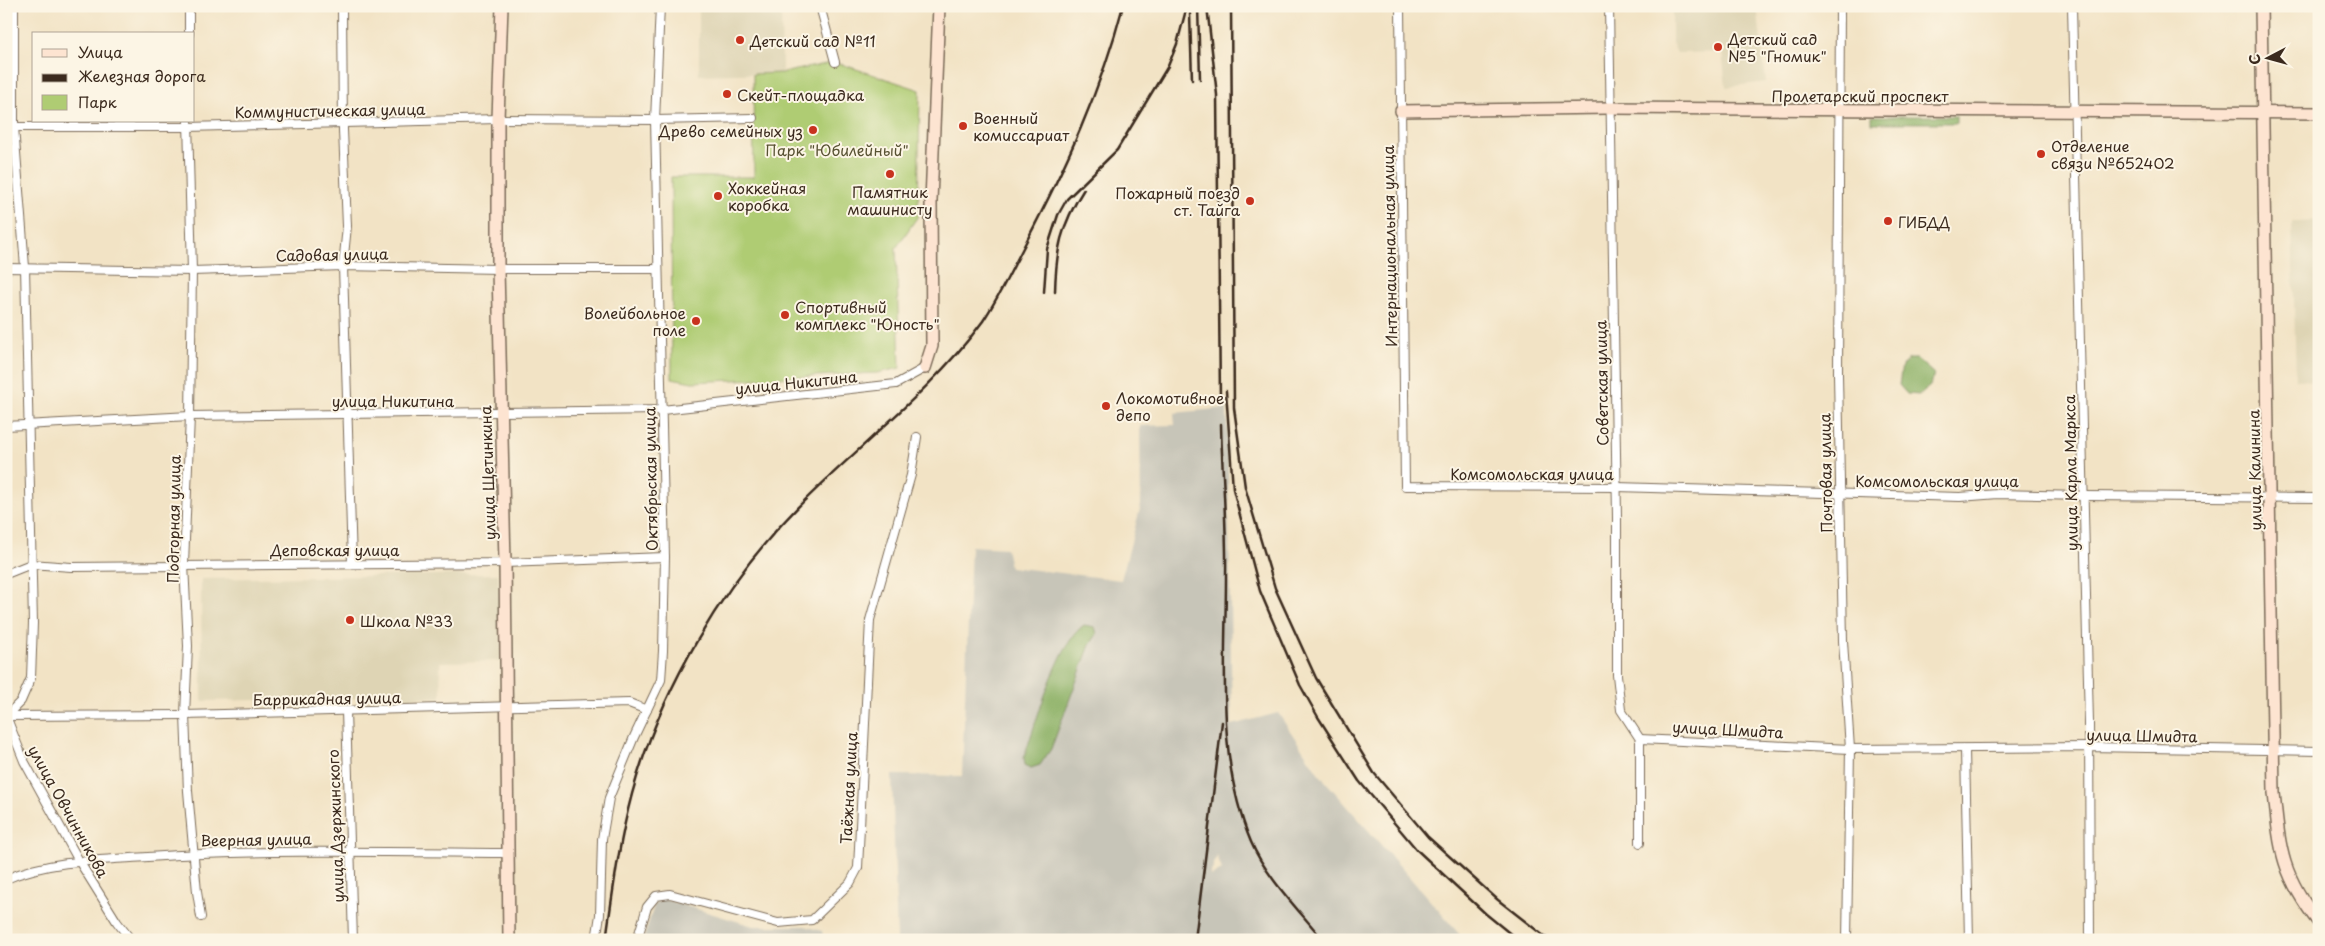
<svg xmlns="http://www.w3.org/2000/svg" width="2325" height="946" viewBox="0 0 2325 946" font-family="'Playpen Sans',sans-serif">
<rect width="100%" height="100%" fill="#fcf5e5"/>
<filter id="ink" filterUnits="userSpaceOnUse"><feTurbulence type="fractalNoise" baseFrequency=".02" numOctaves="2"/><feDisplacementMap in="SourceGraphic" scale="10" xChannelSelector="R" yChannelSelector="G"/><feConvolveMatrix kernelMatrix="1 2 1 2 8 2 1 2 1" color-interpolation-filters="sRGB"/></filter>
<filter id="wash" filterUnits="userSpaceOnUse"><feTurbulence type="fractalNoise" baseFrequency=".0096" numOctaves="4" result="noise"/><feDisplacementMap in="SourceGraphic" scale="20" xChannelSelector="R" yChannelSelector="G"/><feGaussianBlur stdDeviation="1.12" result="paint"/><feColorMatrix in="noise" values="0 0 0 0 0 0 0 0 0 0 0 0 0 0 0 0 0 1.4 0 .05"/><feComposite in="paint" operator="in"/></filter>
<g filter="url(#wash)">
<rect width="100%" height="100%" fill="#f2e3c5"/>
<g fill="#ded4b4">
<path d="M699,6H781L782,73L699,75Z"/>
<path d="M1672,6H1757L1766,82L1726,87L1722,52L1677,53L1672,43Z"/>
<path d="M2319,221V382L2296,379L2292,222Z"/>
<path d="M498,574L501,661L440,662L441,697L202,701L201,579Z"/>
</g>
<g fill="#c7c5b8" fill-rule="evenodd">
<path d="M1227,408L1232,725L1278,713L1319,774L1460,935V940H897L892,775L962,776L971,546L1006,548L1010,567L1121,580L1141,505L1140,426L1175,425L1174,413ZM1217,856L1222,870L1211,876L1210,875Z"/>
<path d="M663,899L753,926H805L822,931L824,940H643L655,903Z"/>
</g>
<path fill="#afcc73" stroke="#757b48" d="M835,62L920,90L918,216L896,248L900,368L877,373L692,382L672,378L671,177H754L753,74L782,73Z"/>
<g fill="#8bb065" stroke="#636d42">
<rect x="1872" y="116" width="84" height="7"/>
<path d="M1909,359H1917L1934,374L1930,386L1919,395L1907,394L1899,385L1902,365Z"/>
<path d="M1084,625L1095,627L1097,634L1090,645L1051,749L1040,765L1031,768L1025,765L1024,758C1035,725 1058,643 1084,625Z"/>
</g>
</g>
<g filter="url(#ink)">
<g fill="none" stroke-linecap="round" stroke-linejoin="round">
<defs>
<g id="street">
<path d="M14,6V127L25,267L33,623L31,678L21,701L6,716L24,761L79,861L117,922L131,940"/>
<path d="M342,6L343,130L347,226L343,266L352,563"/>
<path d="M820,6L835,62"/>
<path d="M1400,6L1405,486L1617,487L1960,497L1998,494L2085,496L2319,498"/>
<path d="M1609,6L1617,518V675L1621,710L1640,739V843"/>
<path d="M1840,6L1838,374L1843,641L1850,749L1847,940"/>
<path d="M2072,6L2089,723L2090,940"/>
<path d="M189,34V6"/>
<path d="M188,121L192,271L190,416L184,564L188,646L185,715L188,791L197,892L201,917"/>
<path d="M6,127H188L498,119L655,120L753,118"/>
<path d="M6,268L192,271L343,266L498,269H658"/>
<path d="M6,426L190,416L662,410L896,384L925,368"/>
<path d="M6,574L31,564L71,567L505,563L665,557"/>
<path d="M346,711L353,940"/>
<path d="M6,716L185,715L629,703L647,710"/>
<path d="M1640,739L1850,749L2089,747L2319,751"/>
<path d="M1965,749L1969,940"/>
<path d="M6,879C50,860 101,860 148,857C268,849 389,852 509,853"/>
<path d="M596,940L600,915L602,839L609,798L634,737L661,680L663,651L665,557L655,120L660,6"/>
<path d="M637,940L647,907L656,896L670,894L778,923L812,920L850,883L858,868L870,620L911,475L917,437"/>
</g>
<g id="secondary">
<path d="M502,6L498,119V269L505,563L509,940"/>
<path d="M2261,6L2274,793C2280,852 2282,875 2319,923"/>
<path d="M1401,111L1609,108L2319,113"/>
<path d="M925,368L932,346L931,201L939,6"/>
</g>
</defs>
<use href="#street" stroke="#7b6b58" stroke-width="10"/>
<use href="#secondary" stroke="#7b6b58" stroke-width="14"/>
<use href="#street" stroke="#fff" stroke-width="8"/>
<use href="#secondary" stroke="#fde4d1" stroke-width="11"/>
<g stroke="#3b2a1e" stroke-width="2.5">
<path d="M1198,6L1200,79"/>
<path d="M1207,6L1217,95L1220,401"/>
<path d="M1231,6L1234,408L1245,487L1275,588L1316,678L1374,773L1428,837L1498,900L1549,940"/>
<path d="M1190,14L1192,80"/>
<path d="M1044,292L1047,249L1058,215L1067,199L1117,150L1168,66L1177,44L1187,6"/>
<path d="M1055,292C1056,250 1061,225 1084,189"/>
<path d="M1226,391L1233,489L1260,591L1300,685L1318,717L1359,781L1417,850L1486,914L1518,940"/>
<path d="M1221,424C1222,474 1227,525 1226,576C1226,663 1216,759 1251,842C1266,877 1299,910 1323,940"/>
<path d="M606,940C613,891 619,842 632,794C660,691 723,583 798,507C859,445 931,392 983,321C999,297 1012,269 1025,244C1065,168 1101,90 1123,6"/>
<path d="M1195,940L1222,722"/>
</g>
</g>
</g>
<g fill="#c8321e" stroke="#fcf5e5" stroke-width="2">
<circle cx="740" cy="40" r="5"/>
<circle cx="1718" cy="47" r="5"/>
<circle cx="727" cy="94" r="5"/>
<circle cx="963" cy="126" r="5"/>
<circle cx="813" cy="130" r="5"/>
<circle cx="2041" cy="154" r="5"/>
<circle cx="890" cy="174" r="5"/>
<circle cx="718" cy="196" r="5"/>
<circle cx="1250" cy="201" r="5"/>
<circle cx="1888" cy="221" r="5"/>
<circle cx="785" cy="315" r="5"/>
<circle cx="696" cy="321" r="5"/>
<circle cx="1106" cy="406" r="5"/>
<circle cx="350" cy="620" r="5"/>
</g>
<g text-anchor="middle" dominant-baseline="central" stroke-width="4" stroke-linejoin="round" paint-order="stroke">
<g font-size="15" fill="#3b2a1e" stroke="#fcf5e5" text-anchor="start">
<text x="1728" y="38">Детский сад<tspan x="1728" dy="17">№5 "Гномик"</tspan></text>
<text x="750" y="40">Детский сад №11</text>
<text x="737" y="94">Скейт-площадка</text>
<text x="973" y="117">Военный<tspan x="973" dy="17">комиссариат</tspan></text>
<text x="803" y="130" text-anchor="end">Древо семейных уз</text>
<text x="2051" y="145">Отделение<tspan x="2051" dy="17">связи №652402</tspan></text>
<text x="728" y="187">Хоккейная<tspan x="728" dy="17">коробка</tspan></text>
<text x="890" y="191" text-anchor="middle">Памятник<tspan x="890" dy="17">машинисту</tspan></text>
<text x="1240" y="192" text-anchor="end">Пожарный поезд<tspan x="1240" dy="17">ст. Тайга</tspan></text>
<text x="1898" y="221">ГИБДД</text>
<text x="795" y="306">Спортивный<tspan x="795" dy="17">комплекс "Юность"</tspan></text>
<text x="686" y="312" text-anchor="end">Волейбольное<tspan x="686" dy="17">поле</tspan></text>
<text x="1116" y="397">Локомотивное<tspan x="1116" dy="17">депо</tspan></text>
<text x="360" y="620">Школа №33</text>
</g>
<g font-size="15" fill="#3b2a1e" stroke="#fcf5e5">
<text x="1860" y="95">Пролетарский проспект</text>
<text transform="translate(330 110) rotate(-1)">Коммунистическая улица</text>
<text transform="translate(1389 246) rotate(-91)">Интернациональная улица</text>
<text transform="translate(332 254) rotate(-1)">Садовая улица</text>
<text transform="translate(796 382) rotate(-6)">улица Никитина</text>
<text transform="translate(1601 383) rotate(-91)">Советская улица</text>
<text x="393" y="400">улица Никитина</text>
<text transform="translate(2254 470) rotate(-91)">улица Калинина</text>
<text transform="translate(487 473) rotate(-92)">улица Щетинкина</text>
<text x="1532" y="473">Комсомольская улица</text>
<text transform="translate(1825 473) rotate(-91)">Почтовая улица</text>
<text transform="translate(2070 473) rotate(-91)">улица Карла Маркса</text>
<text transform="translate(650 479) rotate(-91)">Октябрьская улица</text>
<text x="1937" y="480">Комсомольская улица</text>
<text transform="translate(173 519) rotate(-89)">Подгорная улица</text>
<text x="335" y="549">Деповская улица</text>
<text transform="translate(327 698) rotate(-1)">Баррикадная улица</text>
<text transform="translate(1728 729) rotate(3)">улица Шмидта</text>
<text transform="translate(2142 735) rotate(1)">улица Шмидта</text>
<text transform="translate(848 788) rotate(-87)">Таёжная улица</text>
<text transform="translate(69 811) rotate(61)">улица Овчинникова</text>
<text transform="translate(335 826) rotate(-92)">улица Дзержинского</text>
<text transform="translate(256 839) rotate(-1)">Веерная улица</text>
</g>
<g font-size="15" fill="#585233" stroke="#fcf5e5">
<text x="837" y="149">Парк "Юбилейный"</text>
</g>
</g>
<rect width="2325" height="946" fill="none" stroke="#fcf5e5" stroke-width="25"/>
<rect x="32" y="32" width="162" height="90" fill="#fcf5e5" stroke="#afa495"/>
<rect x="42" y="49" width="25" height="8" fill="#fde4d1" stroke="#afa495"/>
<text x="78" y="58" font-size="15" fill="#3b2a1e">Улица</text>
<rect x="42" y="74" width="25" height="8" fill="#3b2a1e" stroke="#afa495"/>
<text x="78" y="82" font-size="15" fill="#3b2a1e">Железная дорога</text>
<rect x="42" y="95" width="25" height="15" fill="#afcc73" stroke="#afa495"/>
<text x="78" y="108" font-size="15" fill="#3b2a1e">Парк</text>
<g transform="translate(2268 58) rotate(264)" stroke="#fcf5e5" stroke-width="4" paint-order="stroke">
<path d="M0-4L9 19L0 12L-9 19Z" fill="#3b2a1e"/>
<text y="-8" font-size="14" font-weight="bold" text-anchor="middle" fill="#3b2a1e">С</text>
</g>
</svg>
